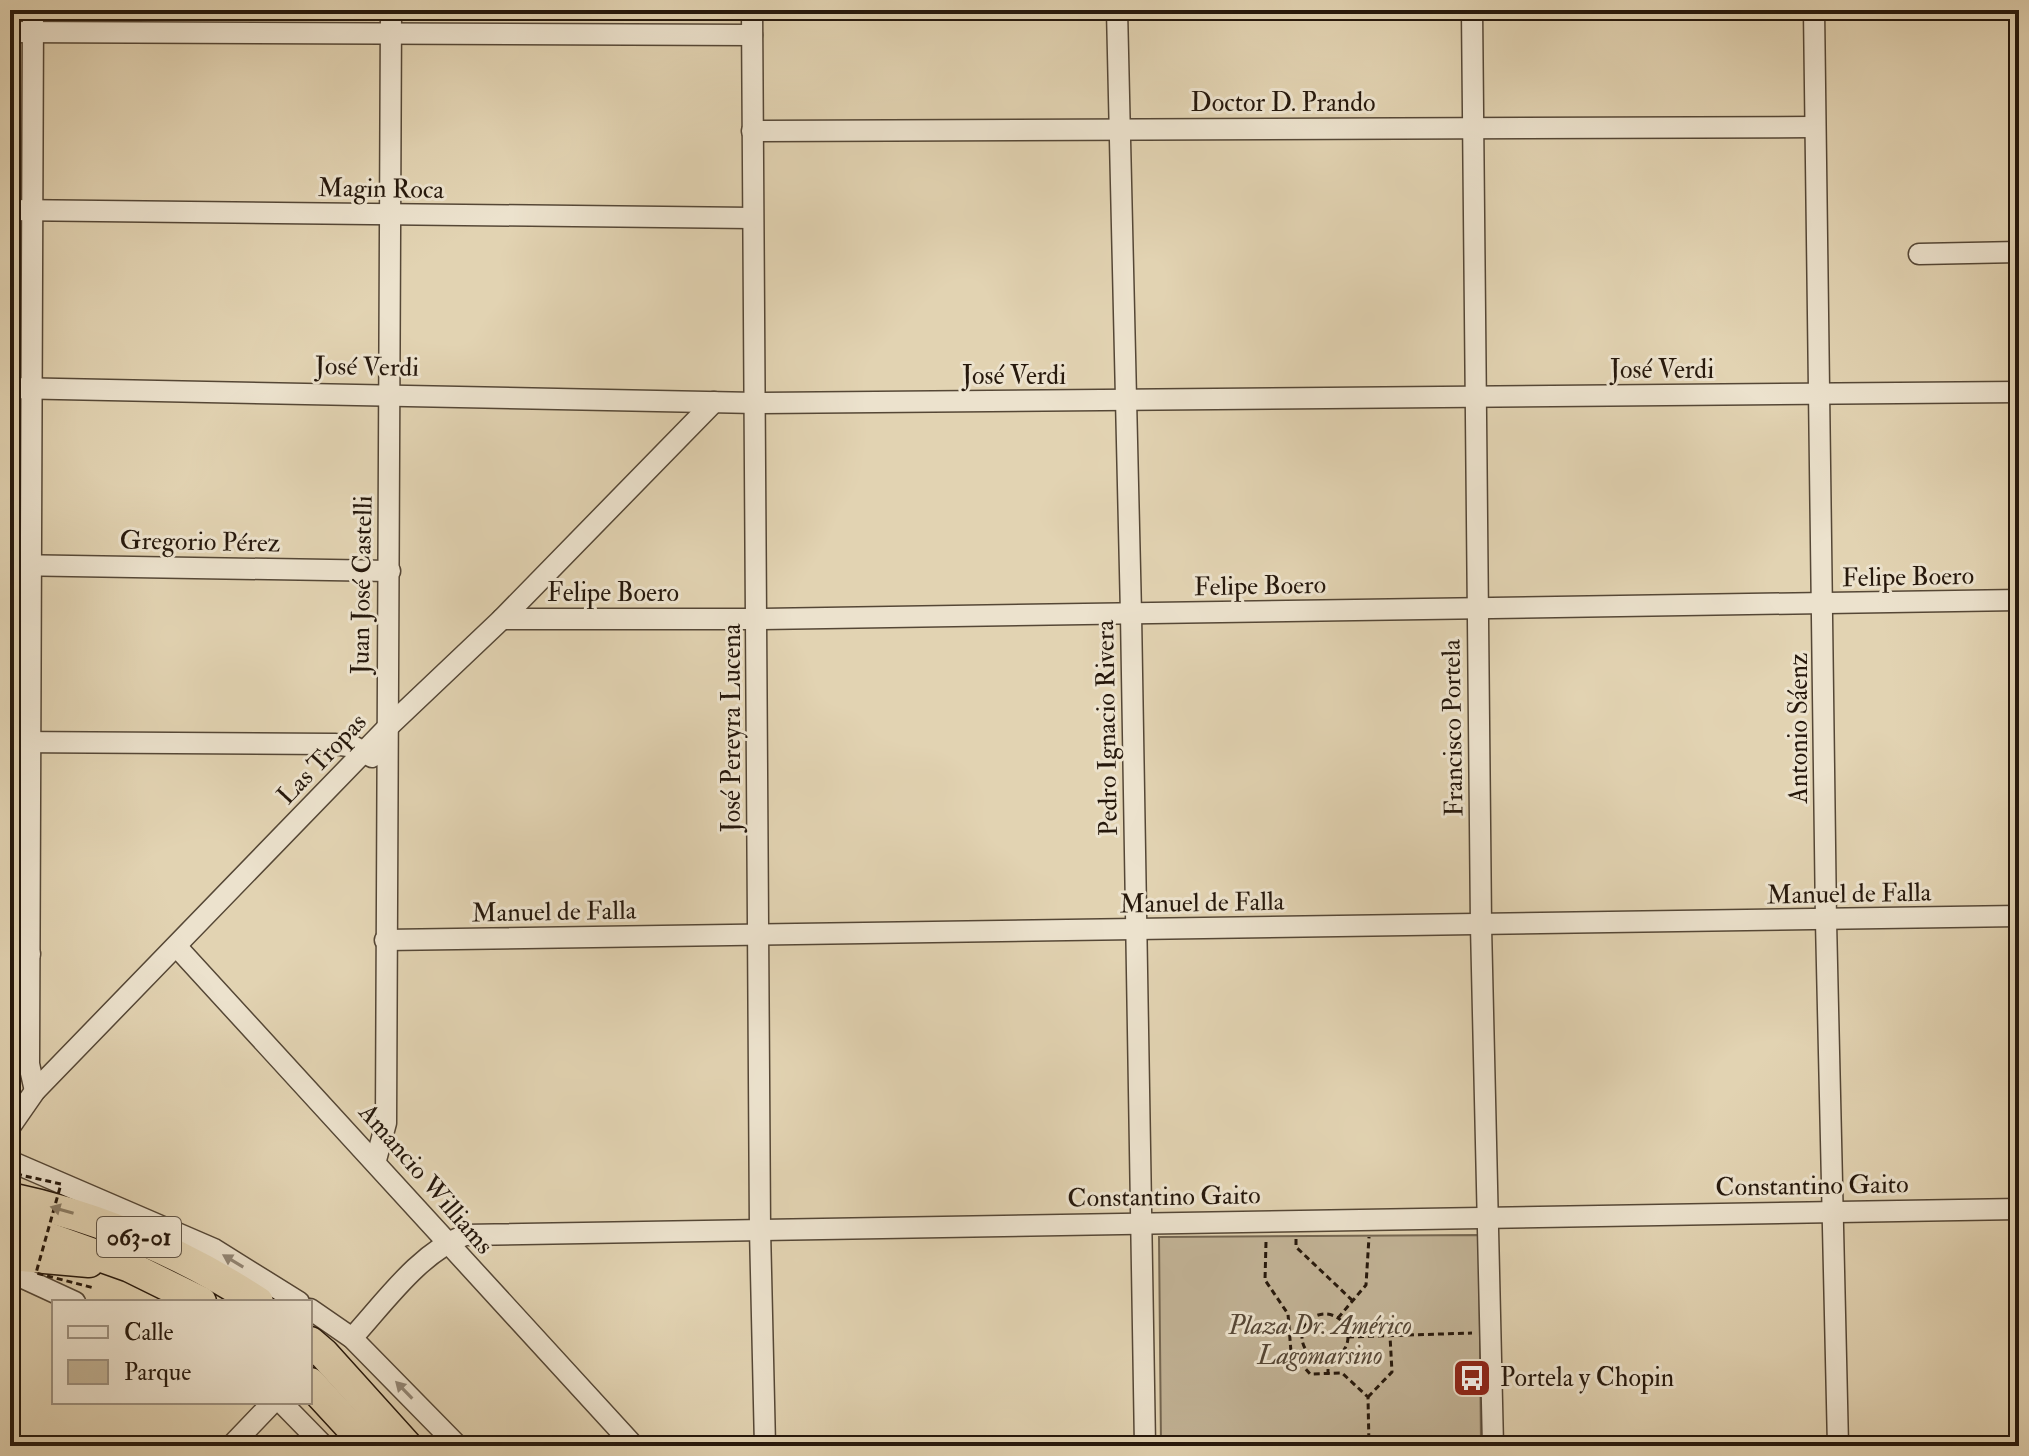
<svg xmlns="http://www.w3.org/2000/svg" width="2029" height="1456" viewBox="0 0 2029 1456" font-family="'IM FELL Double Pica',serif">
<rect width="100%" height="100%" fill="#e2d3b2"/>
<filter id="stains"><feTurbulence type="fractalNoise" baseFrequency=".0025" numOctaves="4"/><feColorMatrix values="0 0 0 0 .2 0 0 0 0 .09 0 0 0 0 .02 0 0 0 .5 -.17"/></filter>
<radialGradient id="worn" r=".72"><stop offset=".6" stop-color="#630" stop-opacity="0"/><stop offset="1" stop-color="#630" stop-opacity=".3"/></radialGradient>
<path fill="#c2b396" stroke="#746651" stroke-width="2" d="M1479,1235L1481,1445L1161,1446L1159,1237Z"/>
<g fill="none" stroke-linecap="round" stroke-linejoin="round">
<defs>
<g id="minor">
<path d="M33,10L29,1064L35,1091"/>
<path d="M752,10L760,1229L765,1446"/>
<path d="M1117,10L1131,614L1145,1446"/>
<path d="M1472,10L1481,926L1493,1446"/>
<path d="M1814,10L1826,921L1838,1446"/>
<path d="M10,32L752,35"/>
<path d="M752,131L1814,127"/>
<path d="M10,210L752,218"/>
<path d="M1919,254L2019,252"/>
<path d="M10,388L756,403L2019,392"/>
<path d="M10,565L390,571"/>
<path d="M502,619H758L2019,600"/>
<path d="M10,742L334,744L355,747L372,757"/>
<path d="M385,940L2019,916"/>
<path d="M177,947L634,1446"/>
<path d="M10,954H30"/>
<path d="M10,1127L35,1091L386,729L502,619L714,402"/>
<path d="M376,1160L386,1123L391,10"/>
<path d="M10,1161L214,1249L299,1302"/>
<path d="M10,1272L75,1302"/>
<path d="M310,1309L352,1338L458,1446"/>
<path d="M352,1338C385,1302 419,1253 465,1235L2019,1209"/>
<path d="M281,1402L324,1446"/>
<path d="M231,1446L273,1402"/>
</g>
<g id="highway">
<path d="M10,1198C100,1217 181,1252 258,1302"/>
<path d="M10,1224L130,1267L201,1302"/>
<path d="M10,1255L89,1262"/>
<path d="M310,1342L324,1354L407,1446"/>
<path d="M310,1383L368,1446"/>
</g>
</defs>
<use href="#minor" stroke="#554736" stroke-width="23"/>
<use href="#highway" stroke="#26180c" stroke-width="33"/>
<g stroke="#26180c" stroke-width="3" stroke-dasharray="6 4" stroke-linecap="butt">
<path d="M1296,1239V1247L1354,1302"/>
<path d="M1266,1242L1265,1280L1288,1314L1291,1352L1310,1374L1342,1373L1368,1397L1369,1446"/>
<circle cx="1325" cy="1337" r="23"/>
<path d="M1338,1318L1366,1285L1369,1237"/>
<path d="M1348,1337L1472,1333"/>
<path d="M1328,1359V1374"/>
<path d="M1368,1397L1392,1372L1390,1336"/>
</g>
<use href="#minor" stroke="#ece2cd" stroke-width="20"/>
<use href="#highway" stroke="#e2d3b2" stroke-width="30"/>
<path stroke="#26180c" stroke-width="3" stroke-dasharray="6 4" stroke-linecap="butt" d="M16,1174L61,1184L36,1273L94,1288"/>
</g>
<defs><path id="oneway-solid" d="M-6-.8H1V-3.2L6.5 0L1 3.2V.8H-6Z" transform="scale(2)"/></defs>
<use fill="#8d7f67" href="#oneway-solid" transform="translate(62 1210) rotate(-164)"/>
<g fill="#938776">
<use href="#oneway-solid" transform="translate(233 1261) rotate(-149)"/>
<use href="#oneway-solid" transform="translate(404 1390) rotate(-134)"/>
</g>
<defs>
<symbol id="bus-square" viewBox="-11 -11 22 22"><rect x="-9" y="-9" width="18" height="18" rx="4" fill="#8f2418" stroke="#ece2cd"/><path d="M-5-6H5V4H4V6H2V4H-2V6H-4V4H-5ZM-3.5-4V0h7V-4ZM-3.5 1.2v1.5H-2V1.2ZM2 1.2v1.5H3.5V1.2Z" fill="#fff"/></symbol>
</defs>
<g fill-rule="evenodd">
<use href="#bus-square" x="1450" y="1356" width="44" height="44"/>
</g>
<g text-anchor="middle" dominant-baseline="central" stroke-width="6" stroke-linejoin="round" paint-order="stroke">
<rect fill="#ece2cd" stroke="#615546" stroke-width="2" x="97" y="1217" width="84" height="40" rx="6"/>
<g font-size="24" font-weight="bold" fill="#26180c">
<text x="139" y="1237">063-01</text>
</g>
<g font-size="26" fill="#26180c" stroke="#ece2cd">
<text x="1283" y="103">Doctor D. Prando</text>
<text transform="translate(381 189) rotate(1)">Magin Roca</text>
<text transform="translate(367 367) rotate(1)">José Verdi</text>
<text x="1662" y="370">José Verdi</text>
<text x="1014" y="376">José Verdi</text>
<text transform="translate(200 542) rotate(1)">Gregorio Pérez</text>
<text transform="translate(1908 577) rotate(-1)">Felipe Boero</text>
<text transform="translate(362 585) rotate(-89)">Juan José Castelli</text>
<text transform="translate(1260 586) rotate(-1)">Felipe Boero</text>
<text x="613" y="593">Felipe Boero</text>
<text transform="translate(732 728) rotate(-90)">José Pereyra Lucena</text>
<text transform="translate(1107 728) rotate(-91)">Pedro Ignacio Rivera</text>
<text transform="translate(1453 728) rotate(-91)">Francisco Portela</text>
<text transform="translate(1799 728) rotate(-90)">Antonio Sáenz</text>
<text transform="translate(322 759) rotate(-46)">Las Tropas</text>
<text transform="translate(1849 894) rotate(-1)">Manuel de Falla</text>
<text transform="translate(1202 903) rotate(-1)">Manuel de Falla</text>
<text transform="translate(554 912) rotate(-1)">Manuel de Falla</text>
<text transform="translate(426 1179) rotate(49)">Amancio Williams</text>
<text transform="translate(1812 1186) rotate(-1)">Constantino Gaito</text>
<text transform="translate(1164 1197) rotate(-1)">Constantino Gaito</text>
</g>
<g font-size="26" font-style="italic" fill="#554635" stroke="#ece2cd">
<text x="1320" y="1326">Plaza Dr. Américo<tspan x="1320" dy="30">Lagomarsino</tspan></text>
</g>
<g font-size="26" fill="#26180c" stroke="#ece2cd" text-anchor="start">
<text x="1500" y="1378">Portela y Chopin</text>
</g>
</g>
<rect width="2029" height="1456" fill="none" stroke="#e2d3b2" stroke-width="40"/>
<rect x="12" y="12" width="2005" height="1432" fill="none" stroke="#26180c" stroke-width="4"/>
<rect x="20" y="20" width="1989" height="1416" fill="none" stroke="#26180c" stroke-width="2"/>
<rect x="52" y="1300" width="260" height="104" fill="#ece2cd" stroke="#9d9180" stroke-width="2"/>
<rect x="68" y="1326" width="40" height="12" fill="#ece2cd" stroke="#9d9180" stroke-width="2"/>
<text x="124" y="1340" font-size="24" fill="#26180c">Calle</text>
<rect x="68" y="1360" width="40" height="24" fill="#c2b396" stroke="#9d9180" stroke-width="2"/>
<text x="124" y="1380" font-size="24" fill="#26180c">Parque</text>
<rect width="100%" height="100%" filter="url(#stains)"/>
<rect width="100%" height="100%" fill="url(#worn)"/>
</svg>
